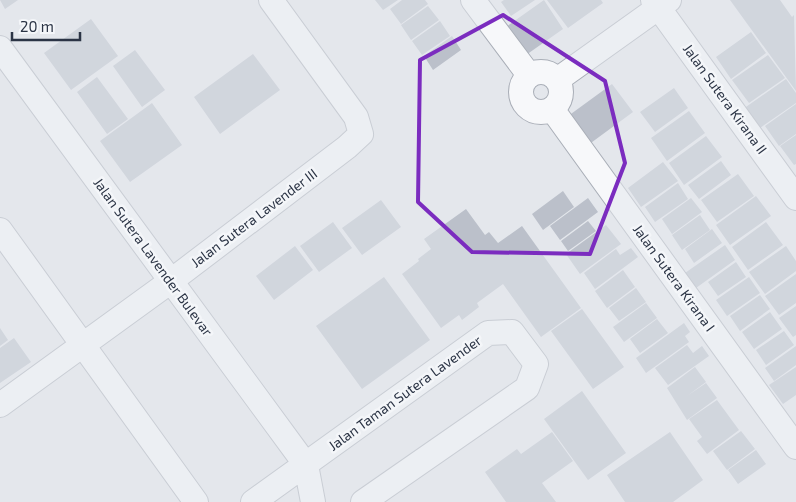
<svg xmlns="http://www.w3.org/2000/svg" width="796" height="502" viewBox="0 0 796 502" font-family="'Exo 2',sans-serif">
<rect width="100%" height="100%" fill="#e4e7ec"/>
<path fill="#bbc0ca" d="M 0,0 L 18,0 L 5,9 Z
M 375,0 L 398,0 L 383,10 Z
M 402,0 L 425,0 L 428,4 L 401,24 L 390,9 Z
M 504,0 L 535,0 L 511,16 L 501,2 Z
M 544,0 L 563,29 L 526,55 L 506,27 Z
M 547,0 L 601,0 L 603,3 L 568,28 Z
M 730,0 L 780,0 L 792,17 L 794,15 L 796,91 Z
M 428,6 L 439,20 L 411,40 L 401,25 Z
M 91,19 L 118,56 L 71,90 L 44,53 Z
M 440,21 L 450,36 L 422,55 L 412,41 Z
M 751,32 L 766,53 L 731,79 L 716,57 Z
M 452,36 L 461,50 L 433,70 L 424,56 Z
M 135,50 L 165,90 L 142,107 L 113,66 Z
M 253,54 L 280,90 L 220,134 L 194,97 Z
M 768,55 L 785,78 L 749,103 L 732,80 Z
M 97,77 L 128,119 L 107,134 L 77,92 Z
M 786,79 L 796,93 L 796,103 L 757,130 L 743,109 Z
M 612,84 L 633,112 L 584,148 L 564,119 Z
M 674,88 L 688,108 L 655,132 L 640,112 Z
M 152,103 L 182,145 L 130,182 L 100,141 Z
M 796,104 L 796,134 L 779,146 L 765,126 Z
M 689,111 L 705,133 L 667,161 L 651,138 Z
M 796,135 L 796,164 L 794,165 L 780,146 Z
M 706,136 L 722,157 L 684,185 L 669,163 Z
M 721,161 L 731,175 L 699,199 L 688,185 Z
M 663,162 L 678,181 L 641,207 L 628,188 Z
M 738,174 L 754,196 L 717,222 L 701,200 Z
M 678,183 L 688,199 L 655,222 L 645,207 Z
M 563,191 L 574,207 L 543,230 L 532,214 Z
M 756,196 L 771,216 L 730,245 L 716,225 Z
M 588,198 L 598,212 L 560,240 L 550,226 Z
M 691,198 L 702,212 L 672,234 L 662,219 Z
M 381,200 L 401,227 L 362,255 L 342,228 Z
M 466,209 L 485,235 L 489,232 L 498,243 L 522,226 L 581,308 L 541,337 L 503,284 L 477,303 L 479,307 L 462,320 L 459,315 L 441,328 L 402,274 L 419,261 L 418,259 L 431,249 L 424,239 Z
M 700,215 L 710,230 L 682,250 L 672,235 Z
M 588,221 L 596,231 L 568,251 L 561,241 Z
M 333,222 L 352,248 L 319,272 L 300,246 Z
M 766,222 L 783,245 L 748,270 L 732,247 Z
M 606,225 L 621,244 L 580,274 L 566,254 Z
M 712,229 L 722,243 L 694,263 L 685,249 Z
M 725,245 L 735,260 L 696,288 L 685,273 Z
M 295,246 L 313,270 L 274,300 L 256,276 Z
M 786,246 L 796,261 L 796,271 L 765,294 L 749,272 Z
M 631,248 L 638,257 L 595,289 L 584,273 L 616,249 L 620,255 Z
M 736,262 L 746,277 L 718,296 L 708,282 Z
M 623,270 L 635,287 L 607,308 L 595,291 Z
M 796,274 L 796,303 L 779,315 L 765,296 Z
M 384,277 L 430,340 L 362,389 L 316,326 Z
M 749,277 L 760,293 L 727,316 L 716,300 Z
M 636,288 L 646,302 L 619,321 L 609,308 Z
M 760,295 L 770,309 L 740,331 L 730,316 Z
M 646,303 L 657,318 L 624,342 L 613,327 Z
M 796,306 L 796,335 L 793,337 L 779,318 Z
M 582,309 L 624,367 L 593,389 L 551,331 Z
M 770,312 L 782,329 L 754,349 L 742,332 Z
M 657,319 L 668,333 L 640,353 L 630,339 Z
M 684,323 L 690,332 L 685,336 L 689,342 L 646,373 L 636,358 Z
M 0,328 L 8,340 L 0,346 Z
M 784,331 L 794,345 L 766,365 L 756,350 Z
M 14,338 L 31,362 L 0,383 L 0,348 Z
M 687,345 L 693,353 L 702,346 L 709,356 L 668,385 L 655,368 Z
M 796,346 L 796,365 L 774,381 L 765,368 Z
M 695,367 L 706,382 L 687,396 L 706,383 L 717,398 L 687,420 L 667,388 Z
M 796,367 L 796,395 L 783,404 L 769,385 Z
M 582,391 L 626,453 L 588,480 L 544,419 Z
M 717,400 L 739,430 L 707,454 L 697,441 L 702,437 L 689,419 Z
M 741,431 L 755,449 L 727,470 L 713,451 Z
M 552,432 L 573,461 L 542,483 L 556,502 L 506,502 L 485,472 L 517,449 L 521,454 Z
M 670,432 L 703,480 L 673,502 L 625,502 L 607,475 Z
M 756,450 L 766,464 L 738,484 L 728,470 Z"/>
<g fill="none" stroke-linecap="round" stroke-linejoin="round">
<g stroke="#a9aeb7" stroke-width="26">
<path id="minor" d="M 473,0 L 529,75
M 653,0 L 796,198
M 0,48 L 306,465 L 313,502
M521 92a20 20 0 1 1 40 0a20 20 0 1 1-40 0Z
M 557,80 L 669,0
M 552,109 L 796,447
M 0,230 L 196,502
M 0,405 L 171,281 L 347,147 L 361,134 L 356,117 L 271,0
M 253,502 L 488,333 L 512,332 L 536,364 L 527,388 L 363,502"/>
</g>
<use href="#minor" stroke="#f7f8fa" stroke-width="24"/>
</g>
<path d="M0 0H796V502H0ZM 503,15 L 605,81 L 625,163 L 590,254 L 472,252 L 418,202 L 420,60 Z" fill="#e4e7ec" fill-opacity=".55" fill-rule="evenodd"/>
<path fill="none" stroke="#7b2cbf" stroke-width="4" stroke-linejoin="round" d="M 503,15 L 605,81 L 625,163 L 590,254 L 472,252 L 418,202 L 420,60 Z"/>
<g text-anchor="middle" stroke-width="5" stroke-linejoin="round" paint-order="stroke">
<g font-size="14" fill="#2b3445" stroke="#f4f6f9">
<text transform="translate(725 99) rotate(54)" y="5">Jalan Sutera Kirana II</text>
<text transform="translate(254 218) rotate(-37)" y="5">Jalan Sutera Lavender III</text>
<text transform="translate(153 257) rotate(54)" y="5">Jalan Sutera Lavender Bulevar</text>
<text transform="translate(674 278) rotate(54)" y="5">Jalan Sutera Kirana I</text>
<text transform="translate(405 393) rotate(-36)" y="5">Jalan Taman Sutera Lavender</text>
</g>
</g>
<path d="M12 32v8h68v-8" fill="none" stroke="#2b3445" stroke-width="2.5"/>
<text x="20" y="32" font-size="15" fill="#2b3445" stroke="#f4f6f9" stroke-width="4" paint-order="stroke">20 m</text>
</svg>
